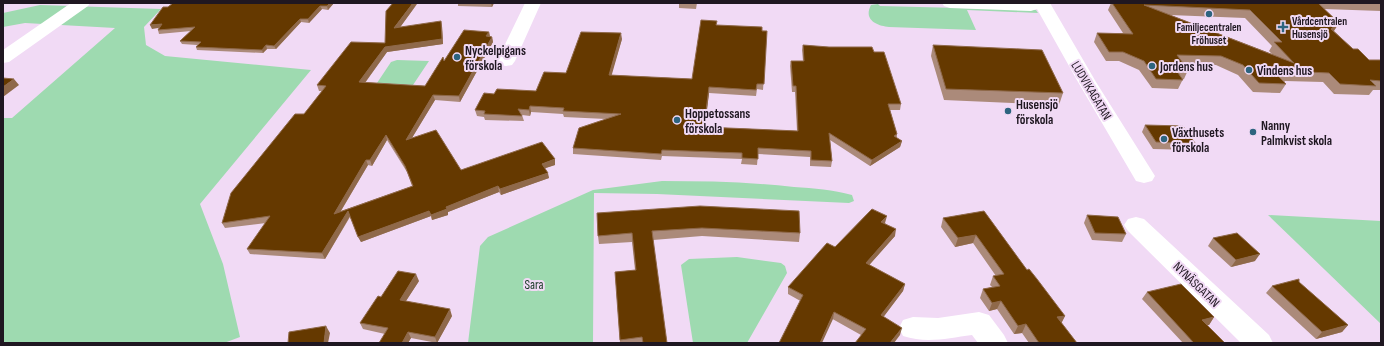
<svg xmlns="http://www.w3.org/2000/svg" width="1384" height="346" viewBox="0 0 1384 346" font-family="'Sofia Sans Condensed',sans-serif">
<rect width="100%" height="100%" fill="#f1daf5"/>
<path fill="#9edab0" d="M 878,4 L 880,6 L 1036,10 L 1038,13 L 967,10 L 976,30 L 889,27 C 877,26 863,20 871,5 Z
M 40,5 L 161,9 L 144,27 L 146,45 L 165,56 L 311,70 L 200,204 L 223,264 L 240,337 L 224,343 L 3,343 L 3,118 L 12,118 L 115,28 L 25,23 L 3,27 L 3,13 Z
M 397,60 L 429,61 L 413,85 L 377,83 L 391,62 Z
M 662,181 C 707,181 750,182 794,187 C 814,188 833,190 852,195 L 854,201 L 849,203 L 657,194 L 594,193 L 593,343 L 468,343 L 480,246 L 488,237 L 593,190 Z
M 1268,215 L 1381,221 L 1381,324 Z
M 737,257 L 781,263 L 785,266 L 787,273 L 747,343 L 693,343 L 681,265 L 689,259 Z"/>
<g fill="none" stroke-linecap="round" stroke-linejoin="round">
<path fill="#fff" fill-rule="evenodd" d="M 71,3 L 90,3 L 88,6 L 9,62 L 3,63 L 3,50 Z
M 525,3 L 541,3 L 515,61 L 512,65 L 506,66 L 500,65 L 497,61 Z
M 942,3 L 1050,3 L 1096,82 L 1155,176 L 1152,181 L 1144,183 L 1136,181 L 1078,82 L 1037,9 L 1031,11 L 950,8 L 944,6 Z
M 1136,217 L 1144,219 L 1269,335 L 1273,343 L 1241,343 L 1128,231 L 1124,225 L 1128,219 Z
M 979,312 L 989,315 L 1004,335 L 1008,343 L 978,343 L 972,335 C 948,338 927,344 903,336 L 899,328 L 903,320 L 913,317 L 938,318 Z"/>
</g>
<path fill="#ab8a7a" fill-rule="evenodd" d="M 334,3 L 328,10 L 322,9 L 309,23 L 301,22 L 276,49 L 267,49 L 263,53 L 197,50 L 196,47 L 197,45 L 182,44 L 180,41 L 191,31 L 159,34 L 158,30 L 159,28 L 152,29 Z
M 458,3 L 494,3 L 492,7 L 458,6 Z
M 679,3 L 697,3 L 696,9 L 679,8 Z
M 1111,3 L 1381,3 L 1381,11 L 1324,9 L 1339,23 L 1334,31 L 1353,49 L 1369,60 L 1381,60 L 1381,90 L 1373,90 L 1369,95 L 1334,94 L 1323,82 L 1285,81 L 1284,83 L 1286,84 L 1280,93 L 1253,92 L 1238,75 L 1216,65 L 1184,64 L 1188,70 L 1184,79 L 1183,79 L 1178,89 L 1152,88 L 1139,70 L 1119,61 L 1106,61 L 1094,42 L 1097,33 L 1123,33 L 1108,10 ZM 1170,15 L 1245,18 L 1272,46 L 1269,51 L 1272,54 Z
M 417,4 L 400,27 L 442,26 L 443,44 L 387,52 L 365,83 L 425,86 L 444,61 L 489,32 L 490,36 L 492,37 L 493,42 L 460,102 L 435,100 L 412,138 L 461,170 L 555,165 L 545,168 L 549,178 L 501,195 L 499,192 L 448,212 L 448,215 L 432,220 L 431,216 L 361,242 L 350,217 L 325,259 L 250,254 L 247,249 L 266,223 L 225,228 L 222,223 L 322,91 L 319,91 L 317,85 L 385,43 ZM 387,140 L 407,172 L 412,186 L 341,211 L 368,165 L 372,166 Z
M 717,21 L 716,25 L 767,31 L 763,90 L 757,89 L 756,96 L 709,93 L 705,127 L 797,131 L 795,92 L 792,92 L 790,66 L 791,61 L 803,61 L 802,50 L 803,45 L 874,52 L 901,104 L 900,110 L 890,110 L 897,134 L 897,138 L 902,141 L 900,147 L 870,166 L 830,140 L 832,161 L 831,167 L 810,166 L 810,157 L 758,154 L 757,165 L 741,164 L 742,159 L 662,156 L 661,160 L 573,154 L 573,148 L 606,119 L 564,117 L 563,114 L 531,112 L 530,116 L 522,115 L 524,121 L 485,120 L 484,117 L 477,116 L 475,110 L 494,94 L 536,91 L 622,39 L 611,75 L 692,79 Z
M 933,45 L 1063,93 L 1059,105 L 944,100 L 931,56 Z
M 1145,125 L 1195,143 L 1191,150 L 1153,149 L 1142,132 Z
M 984,211 L 1027,270 L 1065,316 L 1061,323 L 1077,343 L 1029,343 L 1022,333 L 1014,334 L 997,309 L 989,311 L 980,298 L 983,289 L 992,287 L 990,285 L 993,276 L 996,276 L 973,243 L 955,247 L 941,227 L 943,218 Z
M 597,213 L 800,233 L 799,242 L 702,236 L 653,240 L 667,343 L 620,343 L 615,272 L 635,270 L 632,242 L 599,244 L 598,236 Z
M 1087,215 L 1126,234 L 1122,242 L 1092,240 L 1084,223 Z
M 885,223 L 895,236 L 869,265 L 905,284 L 903,291 L 883,317 L 900,335 L 861,335 L 788,294 L 788,287 L 835,247 Z
M 1213,238 L 1255,261 L 1231,267 L 1208,246 Z
M 419,281 L 406,301 L 452,316 L 437,343 L 411,338 L 408,343 L 379,343 L 385,334 L 363,329 L 360,323 L 381,297 Z
M 1299,282 L 1348,325 L 1342,332 L 1316,339 L 1266,293 L 1272,286 Z
M 1147,292 L 1214,317 L 1209,325 L 1207,325 L 1225,343 L 1183,343 L 1142,299 Z"/>
<path fill="#8f694a" d="M 330,3 L 334,3 L 328,10 L 327,6 Z
M 413,3 L 417,3 L 417,4 L 396,33 L 394,28 Z
M 491,3 L 494,3 L 492,7 Z
M 320,6 L 322,9 L 309,23 L 308,19 Z
M 300,19 L 301,22 L 276,49 L 274,46 Z
M 441,21 L 442,26 L 443,44 L 387,52 L 361,88 L 359,82 L 385,47 Z
M 1339,23 L 1333,32 L 1331,29 Z
M 162,24 L 164,27 L 152,29 L 150,25 Z
M 489,32 L 490,37 L 486,36 Z
M 621,33 L 622,39 L 610,81 L 609,75 Z
M 492,37 L 493,42 L 460,102 L 459,96 Z
M 266,45 L 267,49 L 263,53 L 262,50 Z
M 14,79 L 19,85 L 3,97 L 3,87 Z
M 709,87 L 709,93 L 704,133 L 704,127 Z
M 433,95 L 435,100 L 407,146 L 406,140 Z
M 530,106 L 531,112 L 530,116 L 529,110 Z
M 386,135 L 387,140 L 372,166 L 370,160 Z
M 902,141 L 900,147 L 870,166 L 872,160 Z
M 555,159 L 555,165 L 543,169 L 542,164 Z
M 366,160 L 368,165 L 336,219 L 334,214 Z
M 548,173 L 549,178 L 501,195 L 500,189 Z
M 498,186 L 499,192 L 448,212 L 448,215 L 432,220 L 431,215 L 446,207 Z
M 348,211 L 350,216 L 325,259 L 322,253 Z
M 429,211 L 431,216 L 361,242 L 358,237 Z
M 887,216 L 885,223 L 880,229 L 881,222 Z
M 896,229 L 895,236 L 864,271 L 866,263 Z
M 976,235 L 973,243 L 955,247 L 958,238 Z
M 1260,254 L 1255,261 L 1231,267 L 1236,260 Z
M 416,274 L 419,281 L 402,307 L 400,300 Z
M 905,284 L 903,291 L 879,323 L 881,315 Z
M 1001,301 L 997,309 L 989,311 L 992,303 Z
M 450,309 L 452,316 L 437,343 L 435,337 Z
M 834,312 L 833,319 L 822,343 L 820,343 Z
M 1065,316 L 1061,324 L 1057,317 Z
M 1214,317 L 1209,325 L 1197,328 L 1202,320 Z
M 1026,324 L 1022,333 L 1014,334 L 1018,326 Z
M 1348,325 L 1342,332 L 1316,339 L 1322,332 Z
M 326,326 L 330,333 L 328,343 L 324,343 Z
M 902,328 L 900,335 L 894,343 L 890,343 Z
M 408,332 L 411,338 L 408,343 L 402,343 Z"/>
<path fill="#653900" stroke="#8f694a" fill-rule="evenodd" d="M 173,3 L 330,3 L 327,6 L 320,6 L 308,19 L 300,19 L 274,46 L 266,45 L 262,50 L 196,47 L 201,42 L 180,41 L 195,27 L 158,30 L 162,24 L 150,25 L 163,7 L 168,7 Z
M 393,3 L 413,3 L 394,28 L 441,21 L 442,39 L 385,47 L 359,82 L 425,86 L 443,57 L 444,61 L 464,30 L 489,32 L 486,36 L 492,37 L 459,96 L 433,95 L 406,140 L 436,130 L 461,170 L 542,142 L 555,159 L 542,164 L 548,173 L 500,189 L 498,186 L 446,207 L 447,209 L 431,215 L 429,211 L 358,237 L 348,211 L 322,253 L 247,249 L 270,216 L 222,223 L 231,193 L 295,114 L 304,114 L 326,86 L 317,85 L 351,42 L 385,43 L 386,11 ZM 386,135 L 405,166 L 413,186 L 334,214 L 366,160 L 370,160 Z
M 1112,3 L 1318,3 L 1339,23 L 1331,29 L 1353,49 L 1358,49 L 1369,60 L 1381,60 L 1381,81 L 1370,80 L 1376,86 L 1340,84 L 1329,73 L 1287,71 L 1289,74 L 1276,74 L 1286,84 L 1259,83 L 1243,65 L 1221,56 L 1177,55 L 1188,70 L 1176,70 L 1183,80 L 1156,79 L 1144,61 L 1123,52 L 1109,52 L 1097,33 L 1133,34 ZM 1144,5 L 1250,10 L 1282,42 L 1274,42 L 1294,63 Z
M 701,20 L 717,21 L 716,25 L 762,27 L 762,31 L 767,31 L 764,84 L 757,84 L 756,90 L 709,87 L 704,127 L 798,131 L 796,86 L 793,86 L 791,61 L 804,61 L 803,45 L 829,47 L 872,47 L 874,52 L 884,52 L 901,104 L 888,104 L 897,134 L 894,136 L 902,141 L 872,160 L 829,133 L 832,161 L 811,160 L 811,151 L 758,148 L 758,159 L 742,158 L 742,153 L 662,150 L 661,154 L 573,148 L 579,128 L 621,114 L 563,111 L 564,108 L 530,106 L 529,110 L 518,109 L 522,116 L 484,114 L 485,111 L 475,110 L 484,93 L 494,94 L 497,89 L 536,91 L 544,72 L 566,73 L 581,32 L 621,33 L 609,75 L 692,79 Z
M 933,45 L 1042,50 L 1063,93 L 946,89 Z
M 3,78 L 14,79 L 3,87 Z
M 1145,125 L 1183,126 L 1195,143 L 1156,142 Z
M 700,206 L 799,211 L 800,233 L 702,228 L 652,231 L 667,343 L 643,343 L 642,337 L 620,340 L 615,272 L 636,270 L 632,233 L 598,236 L 597,213 Z
M 872,209 L 887,216 L 881,222 L 896,229 L 866,263 L 905,284 L 881,315 L 902,328 L 890,343 L 855,343 L 866,329 L 834,312 L 820,343 L 779,343 L 803,295 L 788,287 L 827,243 L 835,247 Z
M 984,211 L 1027,270 L 1029,269 L 1037,279 L 1065,316 L 1057,317 L 1077,343 L 1039,343 L 1026,324 L 1018,326 L 1001,301 L 992,303 L 983,289 L 1000,286 L 993,276 L 1004,274 L 976,235 L 958,238 L 943,218 Z
M 1087,215 L 1118,217 L 1126,234 L 1095,233 Z
M 1237,233 L 1260,254 L 1236,260 L 1213,238 Z
M 398,271 L 416,274 L 400,300 L 450,309 L 435,337 L 408,332 L 402,343 L 379,343 L 388,328 L 360,323 L 378,296 L 381,297 Z
M 1299,279 L 1299,282 L 1348,325 L 1322,332 L 1272,286 Z
M 1181,284 L 1214,317 L 1202,320 L 1225,343 L 1188,343 L 1193,342 L 1147,292 Z
M 326,326 L 324,343 L 288,343 L 289,332 Z"/>
<g fill="#2d647f" stroke="#f1daf5" stroke-width="1.5">
<circle cx="1209" cy="14" r="4"/>
<path d="M1281 21h4v4h4v4h-4v4h-4v-4h-4v-4h4z"/>
<circle cx="457" cy="57" r="4"/>
<circle cx="1152" cy="66" r="4"/>
<circle cx="1249" cy="70" r="4"/>
<circle cx="1008" cy="111" r="4"/>
<circle cx="677" cy="120" r="4"/>
<circle cx="1253" cy="132" r="4"/>
<circle cx="1164" cy="139" r="4"/>
</g>
<g text-anchor="middle" stroke-width="4" stroke-linejoin="round" paint-order="stroke">
<g font-size="11" font-weight="bold" fill="#1f1721" stroke="#f1daf5" text-anchor="start">
<text x="1292" y="25">Vårdcentralen<tspan x="1292" dy="13">Husensjö</tspan></text>
<text x="1209" y="31" text-anchor="middle">Familjecentralen<tspan x="1209" dy="13">Fröhuset</tspan></text>
</g>
<g font-size="13" font-weight="bold" fill="#1f1721" stroke="#f1daf5" text-anchor="start">
<text x="465" y="55">Nyckelpigans<tspan x="465" dy="15">förskola</tspan></text>
<text x="1160" y="71">Jordens hus</text>
<text x="1257" y="75">Vindens hus</text>
<text x="1016" y="109">Husensjö<tspan x="1016" dy="15">förskola</tspan></text>
<text x="685" y="118">Hoppetossans<tspan x="685" dy="15">förskola</tspan></text>
<text x="1261" y="130">Nanny<tspan x="1261" dy="15">Palmkvist skola</tspan></text>
<text x="1172" y="137">Växthusets<tspan x="1172" dy="15">förskola</tspan></text>
</g>
<g font-size="13" fill="#1f1721" stroke="#f1daf5">
<text transform="translate(1092 90) rotate(59)" y="5">LUDVIKAGATAN</text>
<text transform="translate(1197 284) rotate(44)" y="5">NYNÄSGATAN</text>
</g>
<g font-size="13" fill="#143621" stroke="#f1daf5">
<text x="534" y="289">Sara</text>
</g>
</g>
<rect width="1384" height="346" fill="none" stroke="#1f1721" stroke-width="8"/>
</svg>
